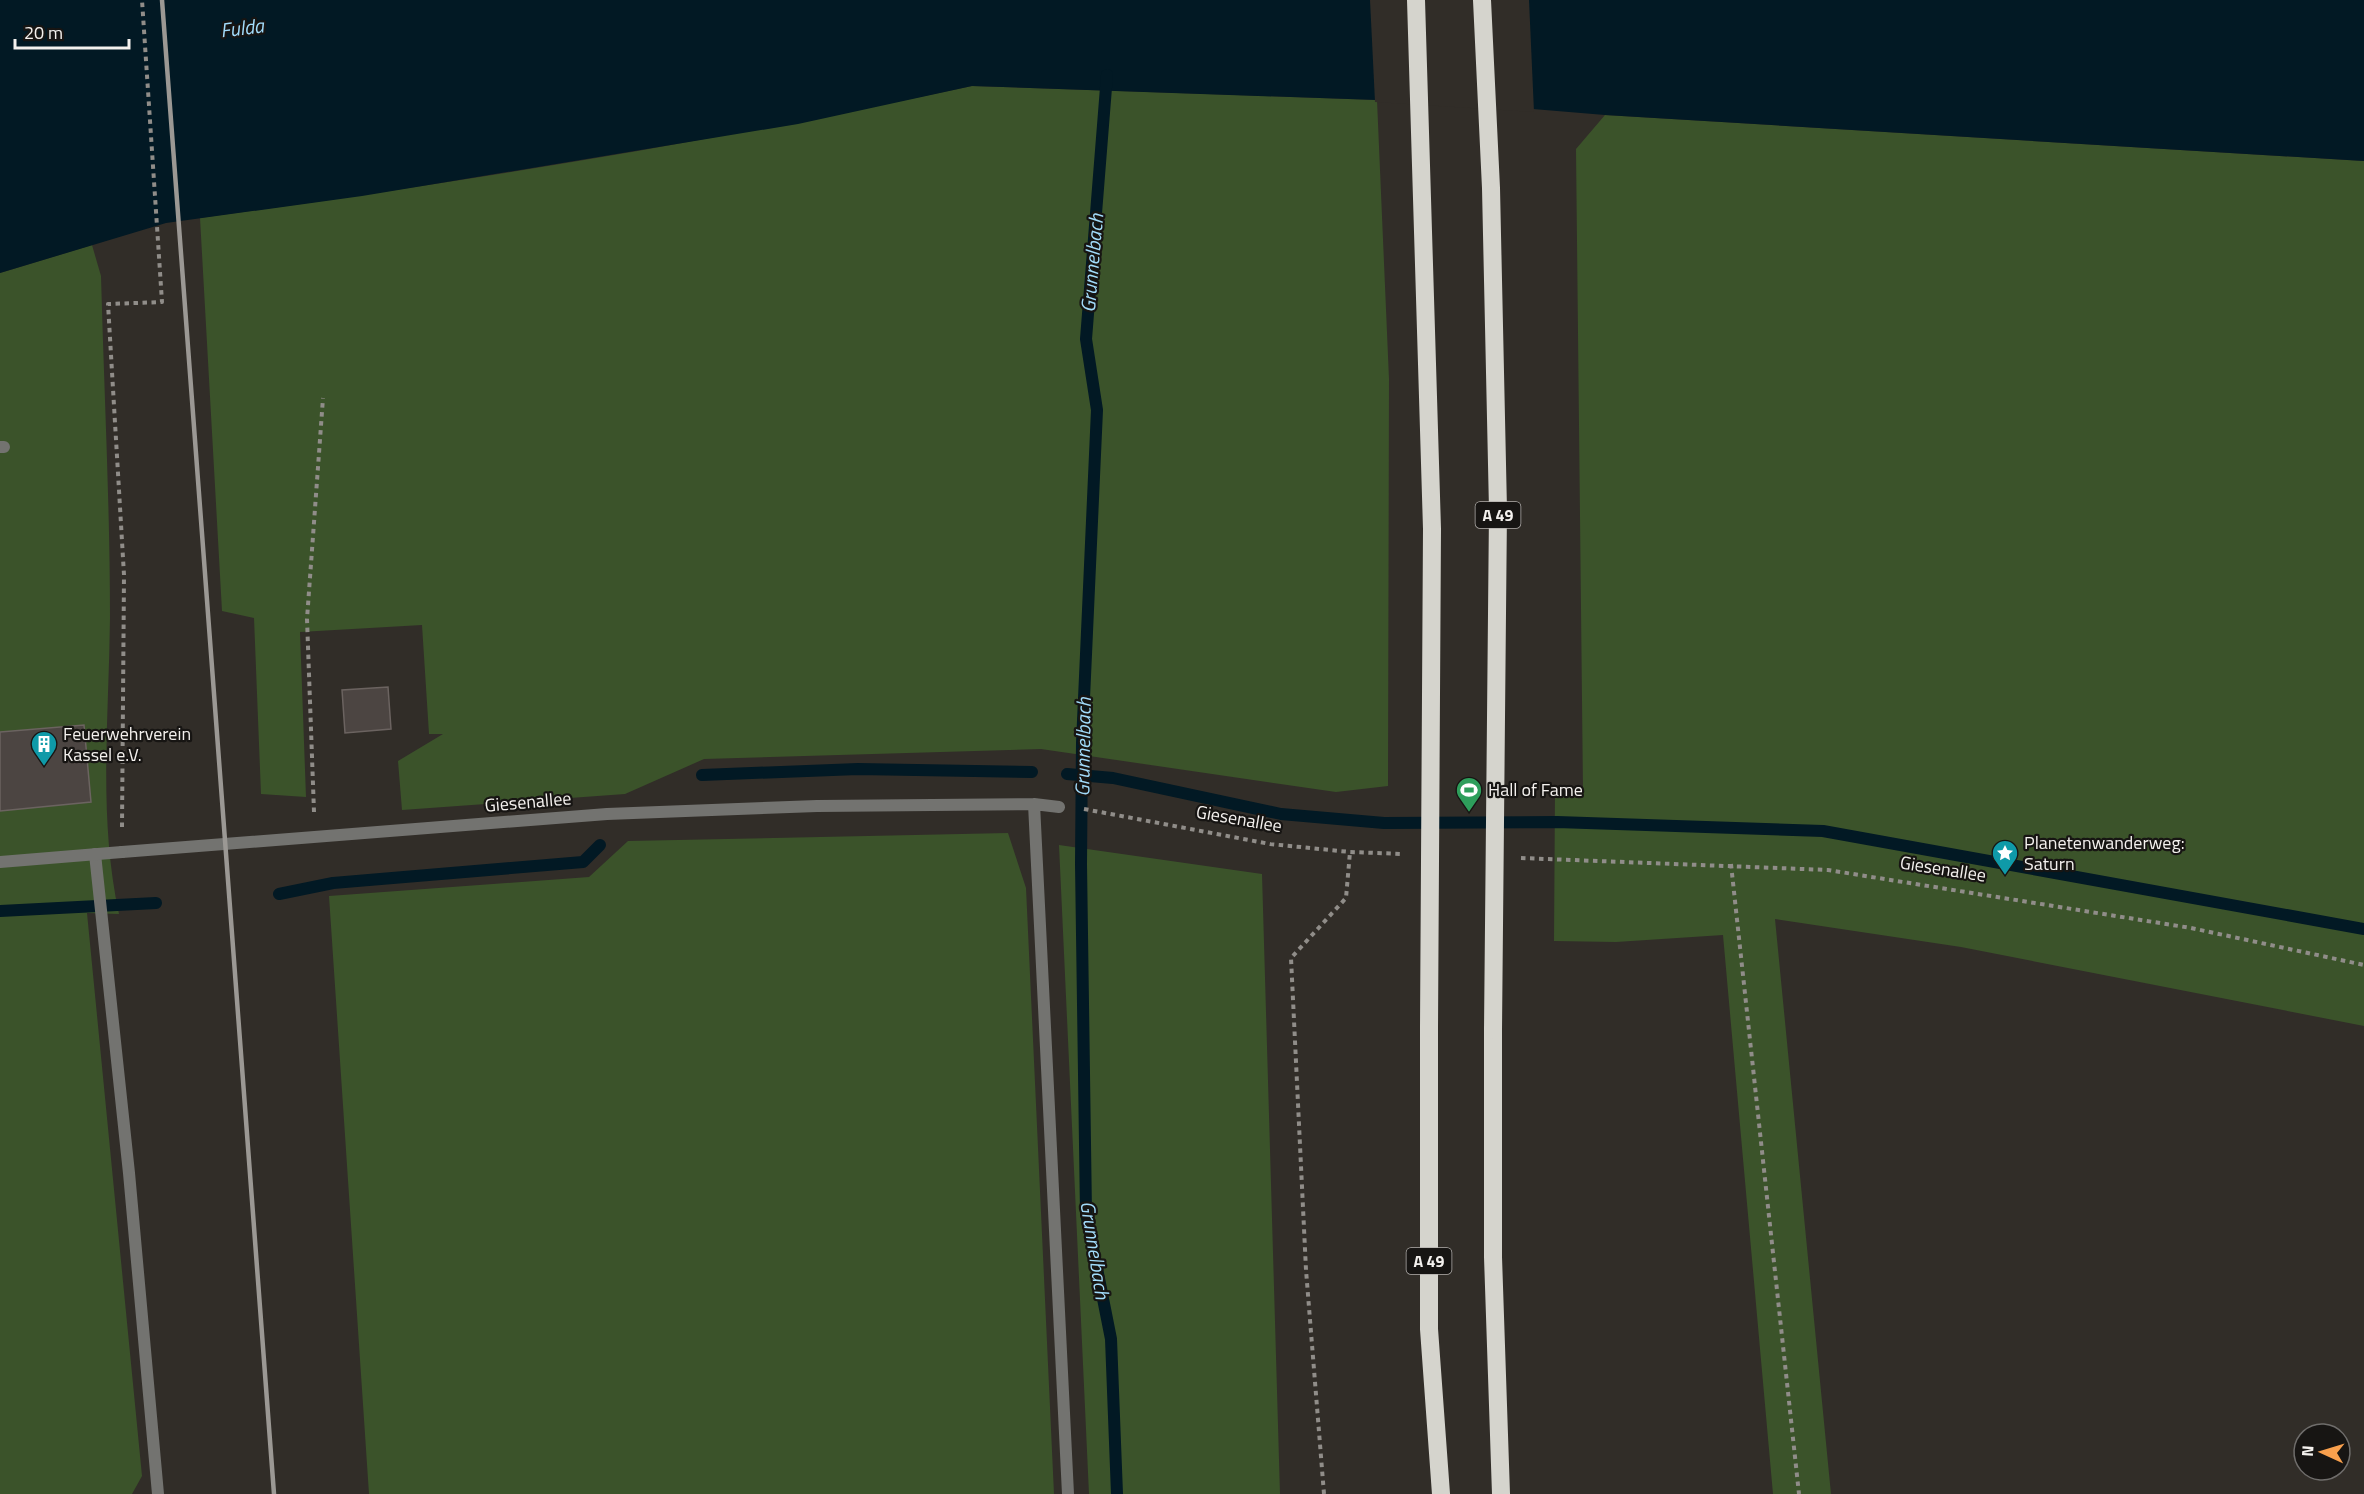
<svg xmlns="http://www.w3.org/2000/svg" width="2364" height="1494" viewBox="0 0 2364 1494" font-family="'Titillium Web',sans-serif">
<rect width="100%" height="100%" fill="#312d28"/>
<path fill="#3b532a" d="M 972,86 L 1377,100 L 1389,379 L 1388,786 L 1336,792 L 1041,749 L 704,759 L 625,794 L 402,810 L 398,761 L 443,734 L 429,734 L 422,625 L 300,632 L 306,797 L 261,794 L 254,618 L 222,611 L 200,218 C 459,183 717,141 972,86 Z
M 1605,115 L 2364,161 L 2364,1026 L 1961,947 L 1775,919 L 1831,1494 L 1773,1494 L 1723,935 L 1616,942 L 1554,941 L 1555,790 L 1583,792 L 1576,149 Z
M 92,245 L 101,276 C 104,390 110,504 110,618 C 109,717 98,817 119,914 L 87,913 L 142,1476 L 132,1494 L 0,1494 L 0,273 Z
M 1008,833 L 1026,888 L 1054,1494 L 369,1494 L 329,896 L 589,877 L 628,841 Z
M 1059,845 L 1262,874 L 1280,1494 L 1089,1494 Z"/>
<path fill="#021924" d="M 0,0 L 2364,0 L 2364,161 L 1605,115 L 1463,103 L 972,86 L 798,124 L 362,196 L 166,223 L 0,273 Z"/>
<path fill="#312d28" d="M 1370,0 L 1529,0 L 1534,112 L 1375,102 Z"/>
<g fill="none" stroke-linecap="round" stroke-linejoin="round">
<path stroke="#021924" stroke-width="12" d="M 1107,75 L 1086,339 L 1097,410 L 1082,743 L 1081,864 L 1086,1213 L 1111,1339 L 1117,1494
M 1067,774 L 1113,778 L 1281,814 L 1384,823 L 1557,822 L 1823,831 L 2364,929
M 702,775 L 858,769 L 1032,772
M 279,894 L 333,883 L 583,862 L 600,845
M 0,911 L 156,903"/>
</g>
<path fill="#4c4542" stroke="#6b6360" stroke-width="1.5" d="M 388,687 L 391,729 L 345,733 L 342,690 Z
M 84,725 L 91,802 L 0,811 L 0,732 Z"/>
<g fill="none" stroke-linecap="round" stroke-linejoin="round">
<path stroke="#908d89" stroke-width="4" stroke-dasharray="4.5 4.5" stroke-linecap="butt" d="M 1084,809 L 1270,844 L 1350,852 L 1403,854
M 314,812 L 307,619 L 323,398
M 122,827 L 124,575 L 108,304 L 162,302 L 142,0
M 1521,858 L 1828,870 L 2191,928 L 2364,965
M 1731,864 L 1799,1494
M 1324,1494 L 1306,1270 L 1291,958 L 1346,898 L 1350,852"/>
<path stroke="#737370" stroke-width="12" d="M 0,447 L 4,447
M 1034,804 L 1068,1494
M 122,852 L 607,814 L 817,806 L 1034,804 L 1059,807
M 95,854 L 129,1173 L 158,1494"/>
<path stroke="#737370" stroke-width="12" d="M 0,862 L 122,852"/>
<path stroke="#d5d4cd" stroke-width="18" d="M 1429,1028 L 1429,1329 L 1441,1494
M 1493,1030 L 1493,1257 L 1501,1494"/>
<path stroke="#9b9894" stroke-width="4.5" d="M 162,0 L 274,1494"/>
<path stroke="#d5d4cd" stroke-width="18" d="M 1416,0 L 1432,529 L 1429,1028
M 1482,0 L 1491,188 L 1498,510 L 1493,1030"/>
</g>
<defs>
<g id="building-pin" transform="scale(1.35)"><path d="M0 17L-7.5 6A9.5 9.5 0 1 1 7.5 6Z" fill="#0f9aa8" stroke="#171513"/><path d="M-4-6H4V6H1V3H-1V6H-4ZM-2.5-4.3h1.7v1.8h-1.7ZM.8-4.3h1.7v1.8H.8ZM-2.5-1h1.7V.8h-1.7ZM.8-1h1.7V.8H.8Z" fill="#fff"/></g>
<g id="stadium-pin" transform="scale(1.35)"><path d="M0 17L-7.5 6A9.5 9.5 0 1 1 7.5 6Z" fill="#2e9e5b" stroke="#171513"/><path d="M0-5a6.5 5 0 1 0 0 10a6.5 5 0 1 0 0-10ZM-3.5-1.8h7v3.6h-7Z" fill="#fff"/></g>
<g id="sight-pin" transform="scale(1.35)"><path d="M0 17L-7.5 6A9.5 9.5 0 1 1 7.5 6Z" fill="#0f9aa8" stroke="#171513"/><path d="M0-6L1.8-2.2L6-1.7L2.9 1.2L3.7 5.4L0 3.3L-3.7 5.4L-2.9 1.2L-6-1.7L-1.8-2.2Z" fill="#fff"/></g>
</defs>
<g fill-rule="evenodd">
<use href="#building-pin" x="44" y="744"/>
<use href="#stadium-pin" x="1469" y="790"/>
<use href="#sight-pin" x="2005" y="853"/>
</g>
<g text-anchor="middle" stroke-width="4.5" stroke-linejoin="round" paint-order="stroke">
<g fill="#171513" stroke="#b2afac" stroke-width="1.5">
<rect x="1475.5" y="502" width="45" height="26" rx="4.5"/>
<rect x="1406.5" y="1248" width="45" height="26" rx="4.5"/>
</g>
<g font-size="16" font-weight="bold" fill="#f4f1ee">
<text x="1498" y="521">A 49</text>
<text x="1429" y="1267">A 49</text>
</g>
<g font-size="18" fill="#f4f1ee" stroke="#171513" text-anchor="start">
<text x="63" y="740">Feuerwehrverein<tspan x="63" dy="21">Kassel e.V.</tspan></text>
<text x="1488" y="796">Hall of Fame</text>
<text x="2024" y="849">Planetenwanderweg:<tspan x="2024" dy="21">Saturn</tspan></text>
</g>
<g font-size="18" fill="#f4f1ee" stroke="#171513">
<text transform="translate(528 802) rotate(-5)" y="6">Giesenallee</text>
<text transform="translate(1239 819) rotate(10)" y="6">Giesenallee</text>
<text transform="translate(1943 869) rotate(9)" y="6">Giesenallee</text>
</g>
<g font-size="20" font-style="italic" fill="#a2dcfb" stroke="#171513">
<text transform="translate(242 28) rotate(-7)" y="7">Fulda</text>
<text transform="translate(1092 263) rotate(-85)" y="7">Grunnelbach</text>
<text transform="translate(1083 747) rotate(-89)" y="7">Grunnelbach</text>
<text transform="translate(1095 1250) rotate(81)" y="7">Grunnelbach</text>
</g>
</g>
<g transform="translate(2322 1452) rotate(274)"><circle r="28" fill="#171513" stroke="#6f6d6b" stroke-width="1.5"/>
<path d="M0-4.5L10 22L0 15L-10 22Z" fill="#f9a04d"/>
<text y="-9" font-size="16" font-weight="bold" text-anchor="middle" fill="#f4f1ee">N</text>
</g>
<path d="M15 39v9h114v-9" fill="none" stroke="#f4f1ee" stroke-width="3"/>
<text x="24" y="39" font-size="18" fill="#f4f1ee" stroke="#171513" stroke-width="4.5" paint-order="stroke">20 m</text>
</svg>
